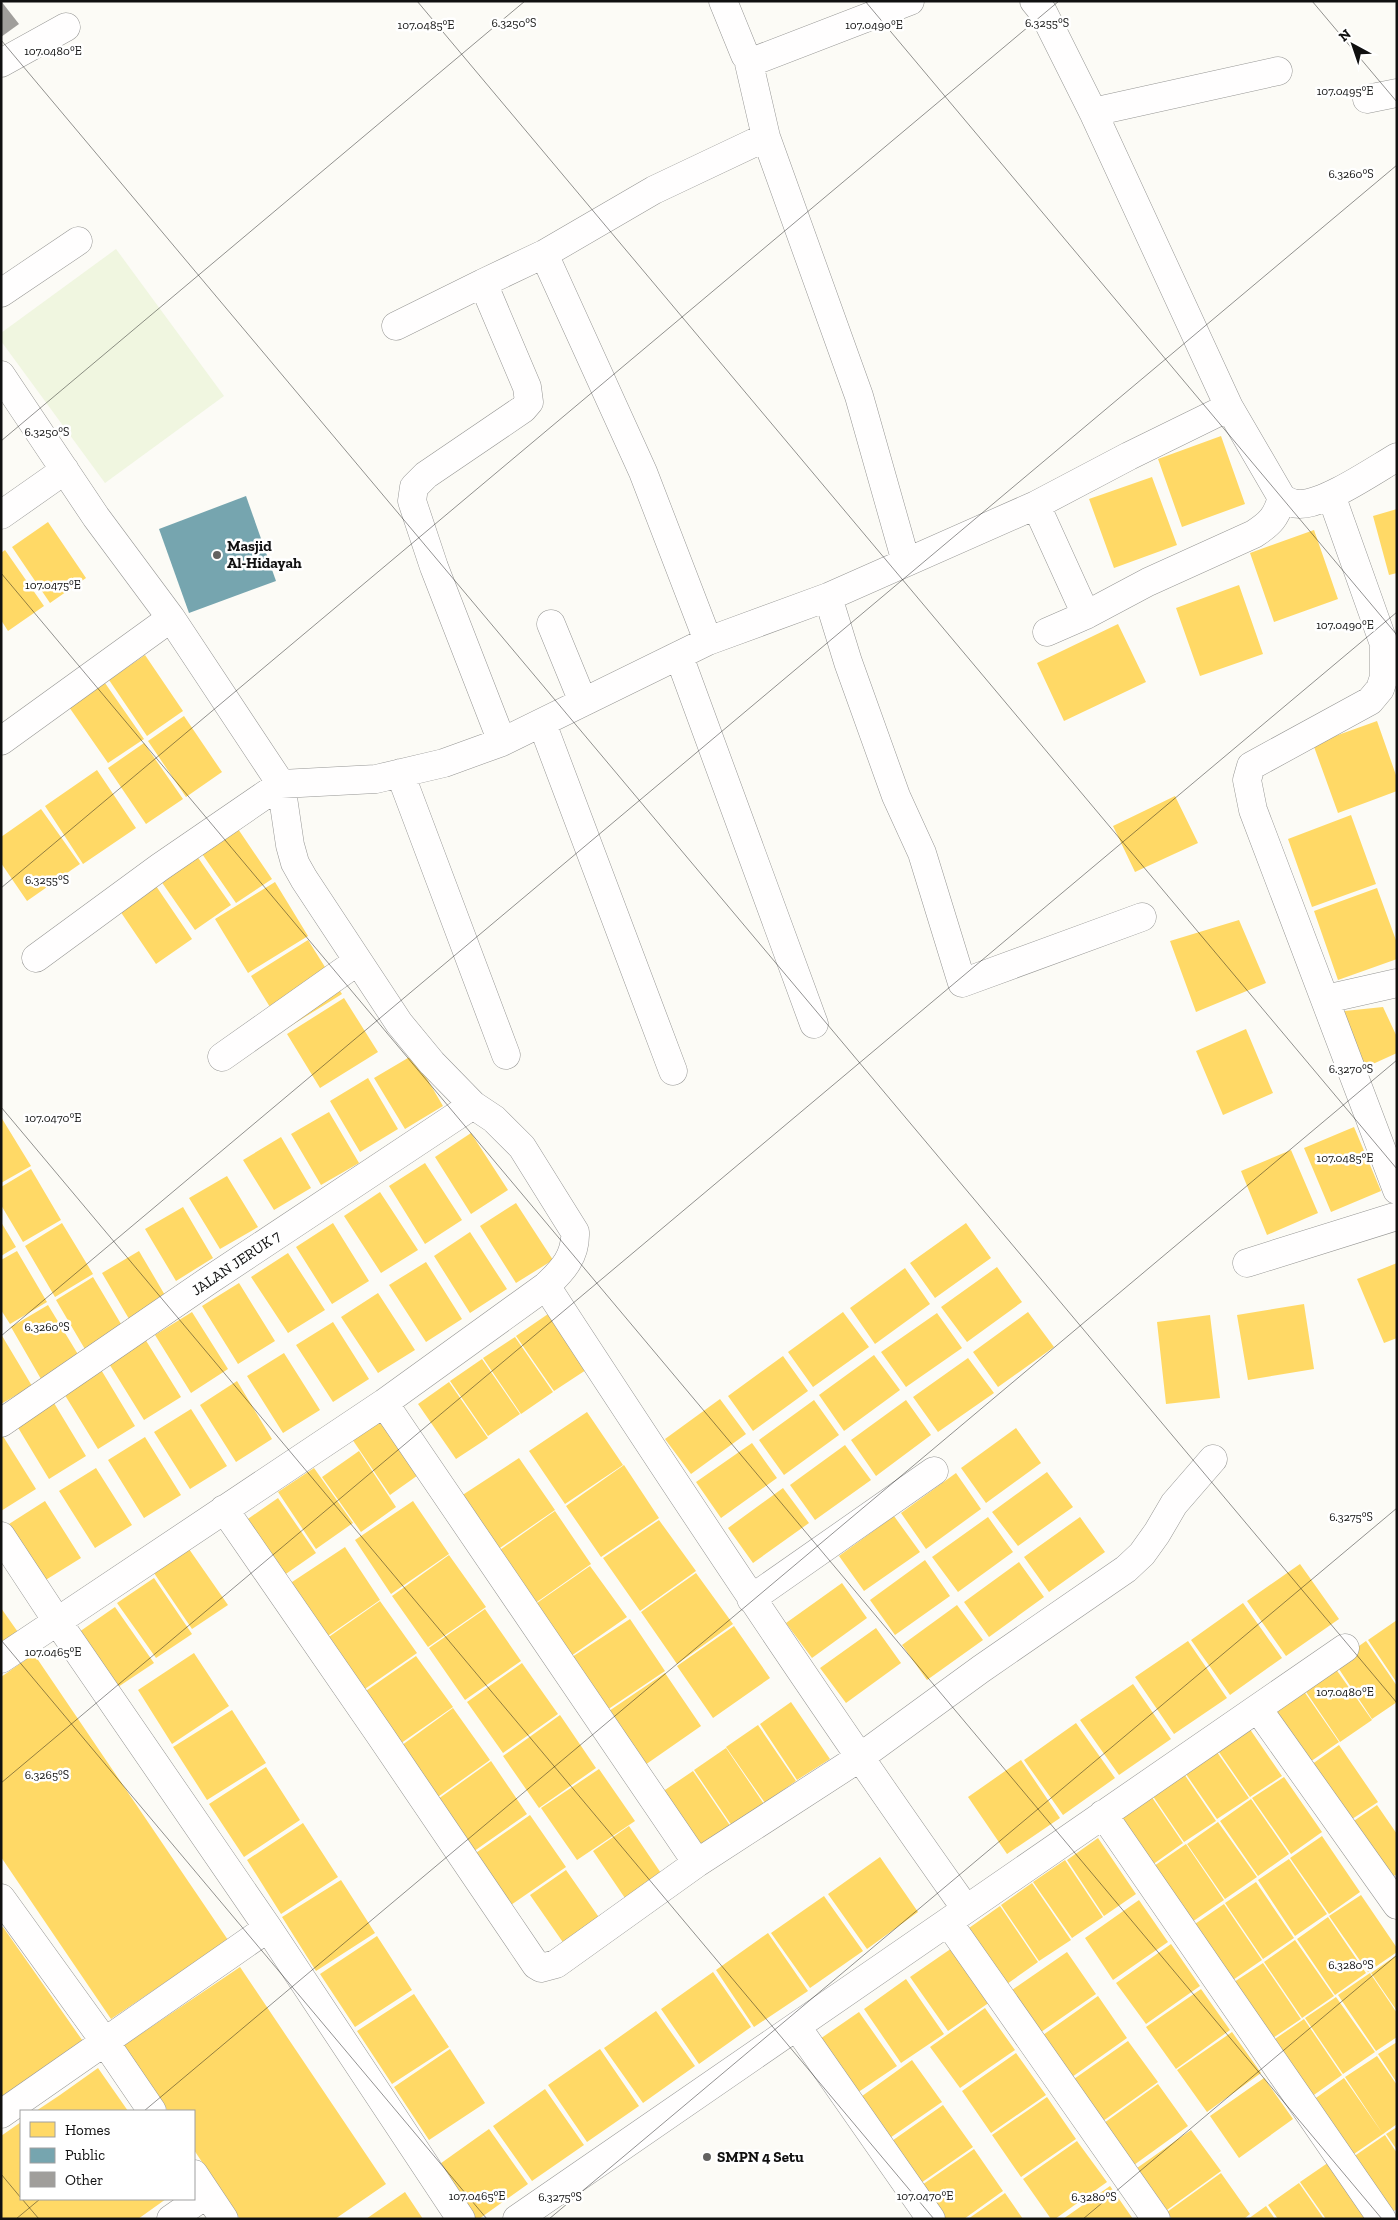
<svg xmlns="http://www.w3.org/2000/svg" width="1398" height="2220" viewBox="0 0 1398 2220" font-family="'Zilla Slab',serif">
<rect width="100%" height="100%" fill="#fcfbf6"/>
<path fill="#f0f6e0" d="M 116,249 L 224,396 L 105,483 L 1,341 L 1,333 Z"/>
<path fill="#ffd966" d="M 1221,436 L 1245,504 L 1182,527 L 1158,459 Z
M 1152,477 L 1177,545 L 1114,568 L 1089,499 Z
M 1397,509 L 1397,573 L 1389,575 L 1373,516 Z
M 48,522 L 86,578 L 50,603 L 12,547 Z
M 1314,530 L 1338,599 L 1274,622 L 1250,553 Z
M 5,550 L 44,606 L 8,631 L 1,620 L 1,553 Z
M 1239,585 L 1263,654 L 1200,676 L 1176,608 Z
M 1118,624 L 1146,682 L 1064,721 L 1037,663 Z
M 145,655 L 183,711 L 147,736 L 109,680 Z
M 105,683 L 144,739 L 108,763 L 69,707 Z
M 184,716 L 222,772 L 186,797 L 148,741 Z
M 1377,721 L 1397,778 L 1397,791 L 1338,813 L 1313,744 Z
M 144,743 L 183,799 L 146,824 L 108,768 Z
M 97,770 L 136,828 L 83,864 L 45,806 Z
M 1175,796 L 1198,843 L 1135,872 L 1113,826 Z
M 41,809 L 80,864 L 27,901 L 1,863 L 1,837 Z
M 1351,815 L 1376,884 L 1312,907 L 1288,839 Z
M 234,823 L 272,879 L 236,903 L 198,848 Z
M 192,849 L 231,905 L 195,930 L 156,874 Z
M 275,882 L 308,936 L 248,973 L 215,919 Z
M 154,883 L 192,939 L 156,964 L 118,908 Z
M 1377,888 L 1397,943 L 1397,959 L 1338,980 L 1314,911 Z
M 1239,920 L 1266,983 L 1196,1012 L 1170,941 Z
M 308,940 L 342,994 L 284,1030 L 251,976 Z
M 344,998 L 378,1052 L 320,1088 L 287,1034 Z
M 1383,1007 L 1397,1037 L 1397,1053 L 1364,1068 L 1335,1012 Z
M 1246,1029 L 1273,1093 L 1223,1115 L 1196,1051 Z
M 413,1055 L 443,1106 L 405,1129 L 374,1078 Z
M 368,1078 L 398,1129 L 360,1152 L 330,1101 Z
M 329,1112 L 359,1163 L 321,1185 L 291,1134 Z
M 1,1117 L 31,1166 L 1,1183 Z
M 1354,1127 L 1381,1191 L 1331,1212 L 1304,1148 Z
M 471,1133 L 508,1190 L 471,1214 L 435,1157 Z
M 281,1137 L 311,1188 L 274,1210 L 243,1160 Z
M 1291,1150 L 1318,1213 L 1267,1235 L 1241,1171 Z
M 425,1163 L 462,1220 L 425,1244 L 389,1186 Z
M 31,1169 L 61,1220 L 23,1242 L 1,1205 L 1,1187 Z
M 227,1176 L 258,1227 L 220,1249 L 189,1198 Z
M 380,1192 L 418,1250 L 381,1273 L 344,1216 Z
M 516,1203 L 553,1260 L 516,1283 L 480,1226 Z
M 183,1207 L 213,1258 L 176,1281 L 145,1229 Z
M 1,1222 L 16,1247 L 1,1256 Z
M 62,1223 L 93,1274 L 55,1297 L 25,1246 Z
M 333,1223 L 369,1281 L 332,1304 L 296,1247 Z
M 966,1223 L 991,1258 L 935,1298 L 910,1263 Z
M 470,1232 L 507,1289 L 470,1313 L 434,1256 Z
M 17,1251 L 47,1302 L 10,1324 L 1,1310 L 1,1260 Z
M 139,1251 L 169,1302 L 132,1324 L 102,1273 Z
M 288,1253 L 325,1310 L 288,1333 L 251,1277 Z
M 426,1262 L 462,1319 L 426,1342 L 389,1285 Z
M 1397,1263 L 1397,1338 L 1384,1343 L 1357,1279 Z
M 997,1267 L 1022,1302 L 967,1342 L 941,1307 Z
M 905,1268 L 930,1304 L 875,1344 L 850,1308 Z
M 93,1277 L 124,1329 L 86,1351 L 56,1300 Z
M 239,1283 L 275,1341 L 238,1364 L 202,1306 Z
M 378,1293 L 415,1350 L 378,1373 L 341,1317 Z
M 1304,1304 L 1314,1369 L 1248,1380 L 1237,1315 Z
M 48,1305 L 79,1356 L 41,1379 L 11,1327 Z
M 192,1312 L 228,1369 L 191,1393 L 155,1335 Z
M 843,1312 L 869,1347 L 813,1387 L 788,1352 Z
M 1028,1312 L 1054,1347 L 998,1387 L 973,1352 Z
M 937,1313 L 962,1348 L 906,1387 L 881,1352 Z
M 548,1314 L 586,1370 L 554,1391 L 516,1336 Z
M 1210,1315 L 1220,1398 L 1166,1404 L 1157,1322 Z
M 333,1322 L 369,1379 L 333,1402 L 296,1345 Z
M 1,1334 L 32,1386 L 1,1404 Z
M 515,1337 L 553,1392 L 521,1414 L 483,1358 Z
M 145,1339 L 181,1397 L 144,1420 L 108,1362 Z
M 284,1353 L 320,1410 L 283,1433 L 247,1376 Z
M 874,1355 L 900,1390 L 844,1431 L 819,1395 Z
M 783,1356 L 808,1391 L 753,1431 L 728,1396 Z
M 968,1358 L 994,1393 L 938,1432 L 913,1397 Z
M 482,1359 L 520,1414 L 488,1436 L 450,1381 Z
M 100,1368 L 135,1426 L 98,1449 L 63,1392 Z
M 237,1381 L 272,1439 L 236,1462 L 200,1405 Z
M 449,1382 L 488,1438 L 456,1459 L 418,1404 Z
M 51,1398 L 86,1456 L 49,1479 L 14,1421 Z
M 720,1399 L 746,1434 L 691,1474 L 665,1439 Z
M 814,1400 L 839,1435 L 784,1475 L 759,1440 Z
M 906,1400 L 931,1435 L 876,1476 L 851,1440 Z
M 191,1409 L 227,1466 L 190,1489 L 154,1432 Z
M 587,1412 L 623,1465 L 565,1504 L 529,1451 Z
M 383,1417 L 421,1473 L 390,1495 L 352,1439 Z
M 1016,1428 L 1041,1463 L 986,1503 L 961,1468 Z
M 1,1433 L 36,1489 L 1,1511 Z
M 145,1437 L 181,1495 L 144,1518 L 108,1460 Z
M 752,1443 L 777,1478 L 721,1518 L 696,1482 Z
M 845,1445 L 871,1480 L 815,1520 L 790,1485 Z
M 359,1451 L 396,1507 L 361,1532 L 322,1477 Z
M 519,1458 L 555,1510 L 497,1550 L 461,1496 Z
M 624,1465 L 659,1518 L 601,1557 L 566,1506 Z
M 96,1468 L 132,1525 L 95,1548 L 59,1491 Z
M 314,1468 L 353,1523 L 316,1549 L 278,1492 Z
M 1047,1472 L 1073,1507 L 1018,1546 L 992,1512 Z
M 956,1473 L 981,1509 L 926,1549 L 901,1513 Z
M 783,1488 L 809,1523 L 753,1563 L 728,1528 Z
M 278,1498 L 316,1553 L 280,1578 L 242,1523 Z
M 45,1501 L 81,1558 L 44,1581 L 9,1524 Z
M 413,1501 L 449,1554 L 391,1594 L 355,1540 Z
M 555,1511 L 591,1564 L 534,1604 L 497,1552 Z
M 894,1516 L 920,1552 L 864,1591 L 839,1556 Z
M 988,1517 L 1013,1552 L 958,1592 L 932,1557 Z
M 1080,1517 L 1105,1552 L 1049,1592 L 1024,1557 Z
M 659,1520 L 696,1571 L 640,1611 L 603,1558 Z
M 345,1547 L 380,1600 L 322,1640 L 286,1586 Z
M 189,1549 L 228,1605 L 192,1629 L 154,1573 Z
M 449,1555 L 486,1607 L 428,1647 L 392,1596 Z
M 925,1560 L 950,1596 L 895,1635 L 870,1600 Z
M 1019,1562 L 1044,1597 L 989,1637 L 964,1602 Z
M 1300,1564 L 1339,1619 L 1286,1656 L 1247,1601 Z
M 590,1566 L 627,1617 L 571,1656 L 534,1605 Z
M 696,1573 L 733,1624 L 677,1664 L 641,1612 Z
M 154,1578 L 192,1634 L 156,1658 L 117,1603 Z
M 842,1583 L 867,1618 L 812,1658 L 786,1623 Z
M 380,1601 L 417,1653 L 359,1693 L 323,1641 Z
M 1243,1603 L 1282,1658 L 1230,1695 L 1191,1640 Z
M 957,1605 L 983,1640 L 927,1680 L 902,1645 Z
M 115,1607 L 154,1663 L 118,1687 L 79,1632 Z
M 1,1608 L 20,1635 L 1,1647 Z
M 485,1609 L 521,1661 L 465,1700 L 429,1648 Z
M 630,1619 L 665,1671 L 607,1710 L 572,1657 Z
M 1397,1620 L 1397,1683 L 1368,1640 Z
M 734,1626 L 770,1678 L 713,1718 L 677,1666 Z
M 876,1628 L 901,1663 L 846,1703 L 820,1668 Z
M 1188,1641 L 1227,1698 L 1174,1734 L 1135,1677 Z
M 1366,1641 L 1397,1686 L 1397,1702 L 1372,1719 L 1335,1663 Z
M 194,1653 L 229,1706 L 172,1744 L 138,1690 Z
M 34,1654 L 228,1940 L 111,2019 L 1,1857 L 1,1677 Z
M 416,1656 L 453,1707 L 397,1746 L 360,1695 Z
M 522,1663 L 558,1714 L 503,1753 L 467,1702 Z
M 1333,1665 L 1372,1720 L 1340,1742 L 1302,1686 Z
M 665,1673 L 701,1726 L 645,1765 L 609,1711 Z
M 1133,1684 L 1171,1739 L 1119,1775 L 1080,1720 Z
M 1301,1687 L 1339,1742 L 1307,1764 L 1269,1709 Z
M 791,1702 L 830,1759 L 797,1780 L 760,1724 Z
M 453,1708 L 490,1760 L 435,1799 L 398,1748 Z
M 232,1710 L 266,1763 L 207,1800 L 173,1747 Z
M 560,1715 L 596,1768 L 539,1808 L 503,1756 Z
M 1243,1719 L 1282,1776 L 1250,1797 L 1212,1742 Z
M 1076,1723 L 1115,1778 L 1063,1815 L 1024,1760 Z
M 758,1725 L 796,1781 L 765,1803 L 726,1747 Z
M 1210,1742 L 1249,1798 L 1217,1819 L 1179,1764 Z
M 1339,1745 L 1378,1802 L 1346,1823 L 1308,1767 Z
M 726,1748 L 764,1804 L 732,1826 L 694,1770 Z
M 1021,1760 L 1060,1818 L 1007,1854 L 968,1797 Z
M 491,1761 L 527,1814 L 470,1854 L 434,1802 Z
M 1178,1765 L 1216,1821 L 1184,1842 L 1146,1786 Z
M 266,1767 L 300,1820 L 244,1857 L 209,1804 Z
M 599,1769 L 635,1821 L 577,1860 L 541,1808 Z
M 693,1771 L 731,1827 L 700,1848 L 662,1792 Z
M 1284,1777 L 1322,1832 L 1291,1854 L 1252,1798 Z
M 1145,1787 L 1183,1843 L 1152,1865 L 1114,1809 Z
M 1251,1799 L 1289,1854 L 1258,1876 L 1220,1821 Z
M 1377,1805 L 1397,1834 L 1397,1874 L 1383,1883 L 1345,1827 Z
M 530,1815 L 566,1867 L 508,1907 L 473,1855 Z
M 1218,1822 L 1257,1877 L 1225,1899 L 1187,1844 Z
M 303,1823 L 338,1877 L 281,1914 L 247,1860 Z
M 629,1826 L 667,1882 L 631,1907 L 593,1851 Z
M 1322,1836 L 1360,1892 L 1329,1914 L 1290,1858 Z
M 1098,1838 L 1136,1894 L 1104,1916 L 1067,1860 Z
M 1186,1844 L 1224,1900 L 1192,1922 L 1154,1866 Z
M 880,1857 L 918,1912 L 867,1949 L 828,1894 Z
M 1289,1859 L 1327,1914 L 1295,1936 L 1258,1880 Z
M 1065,1860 L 1103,1917 L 1072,1938 L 1033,1882 Z
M 566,1870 L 605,1926 L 569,1951 L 530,1895 Z
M 341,1880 L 375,1933 L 316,1971 L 282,1917 Z
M 1256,1882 L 1294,1938 L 1263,1959 L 1225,1903 Z
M 1032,1883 L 1071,1940 L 1039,1961 L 1001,1905 Z
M 1361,1895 L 1397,1948 L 1397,1952 L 1368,1972 L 1329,1916 Z
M 824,1896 L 863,1951 L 810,1988 L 771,1933 Z
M 1139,1900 L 1168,1942 L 1113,1980 L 1085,1938 Z
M 1224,1904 L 1262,1960 L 1230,1982 L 1192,1926 Z
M 1000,1906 L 1038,1962 L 1007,1984 L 969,1928 Z
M 1328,1917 L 1366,1973 L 1335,1995 L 1297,1939 Z
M 3,1927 L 87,2047 L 1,2107 L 1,1928 Z
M 768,1933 L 808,1991 L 754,2027 L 716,1970 Z
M 377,1936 L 412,1990 L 355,2027 L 320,1974 Z
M 1295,1940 L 1334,1996 L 1302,2018 L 1264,1962 Z
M 1171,1944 L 1200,1986 L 1146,2024 L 1116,1983 Z
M 952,1948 L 990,2002 L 948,2031 L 910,1977 Z
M 1067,1952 L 1096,1994 L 1041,2032 L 1012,1990 Z
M 1397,1955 L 1397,2011 L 1371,1973 Z
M 1263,1963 L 1301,2019 L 1270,2040 L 1231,1984 Z
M 240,1967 L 386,2184 L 335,2219 L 240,2219 L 194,2150 L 194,2111 L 168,2111 L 123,2046 Z
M 713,1972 L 751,2027 L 699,2064 L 661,2009 Z
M 1370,1973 L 1397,2013 L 1397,2037 L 1376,2051 L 1338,1995 Z
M 906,1979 L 944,2034 L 901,2063 L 864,2009 Z
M 1201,1989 L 1230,2030 L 1176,2069 L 1146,2027 Z
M 414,1994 L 449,2047 L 392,2084 L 357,2031 Z
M 1098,1996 L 1127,2038 L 1072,2077 L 1043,2035 Z
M 1336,1997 L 1375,2052 L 1343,2074 L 1305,2018 Z
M 985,2008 L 1015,2050 L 960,2088 L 930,2047 Z
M 656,2011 L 695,2066 L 643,2103 L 604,2048 Z
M 859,2012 L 897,2066 L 854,2095 L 817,2041 Z
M 1304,2019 L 1342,2075 L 1311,2097 L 1272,2041 Z
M 1232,2032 L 1261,2073 L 1207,2112 L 1177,2070 Z
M 1128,2041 L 1158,2082 L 1103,2121 L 1074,2079 Z
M 1397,2042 L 1397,2083 L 1378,2054 Z
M 450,2049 L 485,2103 L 429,2140 L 394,2087 Z
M 600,2049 L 639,2106 L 587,2142 L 548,2085 Z
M 1016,2053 L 1046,2095 L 991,2133 L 962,2091 Z
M 1377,2056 L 1397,2085 L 1397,2124 L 1383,2134 L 1345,2077 Z
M 912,2060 L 942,2102 L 887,2140 L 858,2099 Z
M 98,2068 L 128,2111 L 36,2111 L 60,2095 Z
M 1264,2078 L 1293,2119 L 1239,2158 L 1210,2116 Z
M 1344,2078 L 1383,2134 L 1351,2156 L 1313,2100 Z
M 1158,2084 L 1188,2126 L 1134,2165 L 1104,2123 Z
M 545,2089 L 584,2145 L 532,2181 L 493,2126 Z
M 1047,2097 L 1076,2139 L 1021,2177 L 992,2135 Z
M 943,2105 L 973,2147 L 918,2185 L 889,2143 Z
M 21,2122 L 21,2199 L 166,2199 L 138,2219 L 1,2219 L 1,2136 Z
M 1397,2127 L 1397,2150 L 1386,2134 Z
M 489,2129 L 528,2184 L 479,2219 L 474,2219 L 437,2166 Z
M 1191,2130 L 1221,2171 L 1167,2210 L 1137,2168 Z
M 1385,2135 L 1397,2153 L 1397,2209 L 1391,2213 L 1353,2157 Z
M 1077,2141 L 1107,2182 L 1055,2219 L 1051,2219 L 1023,2179 Z
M 974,2149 L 1003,2191 L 964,2219 L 941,2219 L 919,2187 Z
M 1332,2160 L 1367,2219 L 1326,2219 L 1300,2182 Z
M 1221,2173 L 1250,2214 L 1244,2219 L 1172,2219 L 1167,2212 Z
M 1299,2183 L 1324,2219 L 1278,2219 L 1268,2205 Z
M 1110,2186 L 1133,2219 L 1063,2219 Z
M 405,2192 L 423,2219 L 366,2219 Z
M 1005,2193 L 1023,2219 L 968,2219 Z
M 1266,2206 L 1275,2219 L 1248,2219 Z"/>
<path fill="#76a5af" d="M 246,496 L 276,581 L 189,613 L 159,529 Z"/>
<path fill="#a09e9b" d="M 1,1 L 19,24 L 1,37 Z"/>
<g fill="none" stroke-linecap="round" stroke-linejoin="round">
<g stroke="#969694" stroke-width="29">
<path id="minor" d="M 723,1 L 745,55 L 748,59 L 754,61 L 910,1
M 1034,1 L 1043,12 L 1093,112 L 1229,407 L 1282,498 C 1288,502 1293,504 1300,504 C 1325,504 1373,471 1397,457
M 748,59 L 766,137 L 859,396 L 906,562
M 1,63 L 66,27
M 1367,99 L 1397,93
M 1093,112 L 1278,71
M 544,254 L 643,472 L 708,641
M 1,293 L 78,241
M 396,326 L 483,283
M 1,375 L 96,517 L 171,618 L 281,784 L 290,845 L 295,863 L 304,879 L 399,1023 L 432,1063 L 473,1105 L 494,1119 L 522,1147 L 575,1232 C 576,1256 563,1270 546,1286 L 384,1403 L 1,1659
M 1331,495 L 1384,644 L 1384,677 L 1380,689 L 1370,701 L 1251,766 L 1247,780 L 1253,810 L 1397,1190
M 1036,505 L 1086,615
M 1,515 L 65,470
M 828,597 L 848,662 L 896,796 L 922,853 L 962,983 L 1142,917
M 551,624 L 583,702
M 1047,632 L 1086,615 L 1148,582 L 1254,534 C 1271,523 1276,517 1282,498
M 679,656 L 814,1024
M 542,723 L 673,1071
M 1,741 L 171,618
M 502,742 L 434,567 L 412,501 L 414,487 L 426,475 L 523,409 L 529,402 L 527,387 L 483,283 L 544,254 L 654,190 L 766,137
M 400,773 L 506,1055
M 36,958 L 160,867 L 281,784 L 376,779 L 444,763 L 502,742 L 708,641 L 828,597 L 1036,505 L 1129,456 L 1229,407
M 1326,999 L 1397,983
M 222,1057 L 358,961
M 1247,1263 L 1397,1216
M 546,1286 C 683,1496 821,1705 966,1909
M 384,1403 L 697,1863
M 1,1423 L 208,1281 L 473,1105
M 224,1509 L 380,1735 L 536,1965 L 541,1968 L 556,1964 L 697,1863 L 859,1758 L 981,1669 L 1126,1569 L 1142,1554 L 1157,1533 L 1174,1504 L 1213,1459
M 1,1536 L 57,1621 L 268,1928 L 461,2219
M 751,1599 L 934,1471
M 1258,1709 L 1397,1905
M 1103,1814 L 1382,2219
M 1,1898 L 105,2042 L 152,2111
M 948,1922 L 1156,2219
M 797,2027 L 931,2219
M 1,2114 L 268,1928
M 194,2174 L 224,2219
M 171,2219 L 207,2194
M 517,2219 L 1345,1648"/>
</g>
<use href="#minor" stroke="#fffefe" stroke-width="28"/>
</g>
<path fill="none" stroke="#101010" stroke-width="1" stroke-opacity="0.45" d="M 417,1 L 1397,1169M 865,1 L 1397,635M 1312,1 L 1397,102M 1,40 L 1397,1703M 1,441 L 525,1M 1,573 L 1382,2219M 1,888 L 1059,1M 1,1107 L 934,2219M 1,1336 L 1397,165M 1,1640 L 487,2219M 1,1783 L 1397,612M 144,2111 L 1397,1060M 1,2174 L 21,2198M 22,2199 L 39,2219M 16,2219 L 40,2199M 549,2219 L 1397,1508M 1083,2219 L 1397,1955"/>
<g fill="#636260" stroke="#fff" stroke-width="2">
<circle cx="217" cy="555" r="5"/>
<circle cx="707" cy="2157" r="5"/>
</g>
<g text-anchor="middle" stroke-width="5" stroke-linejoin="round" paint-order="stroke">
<g font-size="15" font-weight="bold" fill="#101010" stroke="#fff" text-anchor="start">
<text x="227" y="551">Masjid<tspan x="227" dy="17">Al-Hidayah</tspan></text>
<text x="717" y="2162">SMPN 4 Setu</text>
</g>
<g font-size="15" fill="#101010" stroke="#fff">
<text transform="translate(236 1263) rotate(-34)" y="5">JALAN JERUK 7</text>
</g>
</g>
<g font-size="12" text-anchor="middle" fill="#101010" stroke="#fff" stroke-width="5" stroke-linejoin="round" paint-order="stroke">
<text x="514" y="27">6.3250°S</text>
<text x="1047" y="27">6.3255°S</text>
<text x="426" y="29">107.0485°E</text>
<text x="874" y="29">107.0490°E</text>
<text x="53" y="55">107.0480°E</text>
<text x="1345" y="95">107.0495°E</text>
<text x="1351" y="178">6.3260°S</text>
<text x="47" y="436">6.3250°S</text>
<text x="53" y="589">107.0475°E</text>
<text x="1345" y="629">107.0490°E</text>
<text x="47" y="884">6.3255°S</text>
<text x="1351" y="1073">6.3270°S</text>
<text x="53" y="1122">107.0470°E</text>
<text x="1345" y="1162">107.0485°E</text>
<text x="47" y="1331">6.3260°S</text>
<text x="1351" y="1521">6.3275°S</text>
<text x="53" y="1656">107.0465°E</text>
<text x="1345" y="1696">107.0480°E</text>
<text x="47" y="1779">6.3265°S</text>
<text x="1351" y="1969">6.3280°S</text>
<text x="477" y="2200">107.0465°E</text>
<text x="925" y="2200">107.0470°E</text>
<text x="560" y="2201">6.3275°S</text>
<text x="1094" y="2201">6.3280°S</text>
</g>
<rect width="1398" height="2220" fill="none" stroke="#101010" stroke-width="5"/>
<rect x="20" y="2110" width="175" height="90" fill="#ffffff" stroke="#9f9f9f"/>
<rect x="30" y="2122" width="25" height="15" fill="#ffd966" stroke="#9f9f9f"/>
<text x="65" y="2135" font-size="15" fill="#101010">Homes</text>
<rect x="30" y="2148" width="25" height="15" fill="#76a5af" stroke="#9f9f9f"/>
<text x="65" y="2160" font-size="15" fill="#101010">Public</text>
<rect x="30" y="2172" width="25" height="15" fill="#a09e9b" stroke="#9f9f9f"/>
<text x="65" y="2185" font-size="15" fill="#101010">Other</text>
<g transform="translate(1353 45) rotate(320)" stroke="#ffffff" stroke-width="4" paint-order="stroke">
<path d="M0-4L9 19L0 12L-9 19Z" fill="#101010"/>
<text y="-8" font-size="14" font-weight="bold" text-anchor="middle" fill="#101010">N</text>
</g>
</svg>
